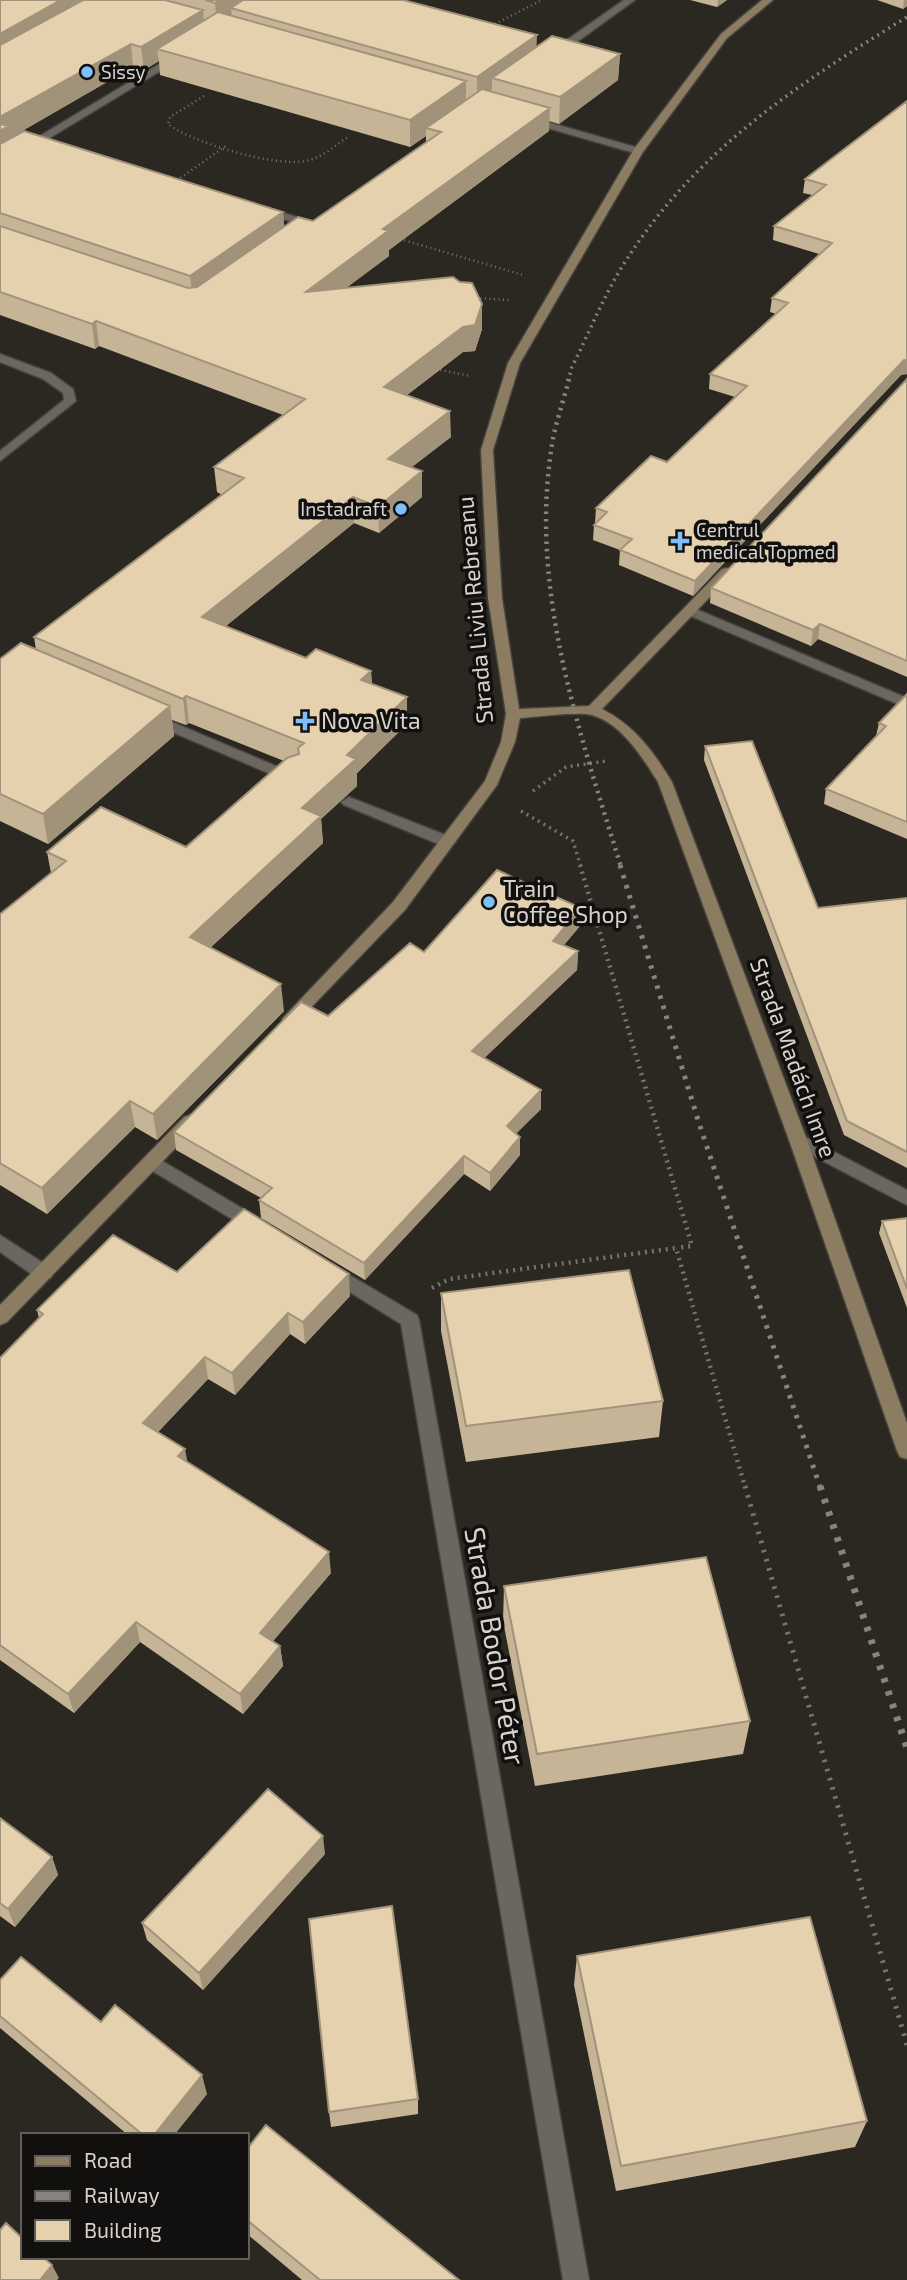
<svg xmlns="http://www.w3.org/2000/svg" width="907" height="2280" viewBox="0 0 907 2280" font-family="'Exo 2',sans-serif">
<rect width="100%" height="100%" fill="#2b2721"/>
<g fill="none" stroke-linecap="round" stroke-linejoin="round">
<g stroke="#46433d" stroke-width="3">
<path id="lane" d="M 624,0 L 635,0 L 556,57 L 548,57 L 548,53 Z
M 176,54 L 185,56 L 0,168 L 0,160 Z
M 260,206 L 317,223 L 319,225 L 313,228 L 256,211 L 256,207 Z
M 0,354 L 51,373 L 73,389 L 76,401 L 0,461 L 0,451 L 64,400 L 63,393 L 43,379 L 0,362 Z
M 151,713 L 297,775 L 299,778 L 292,783 L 287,781 L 146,721 L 146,715 Z
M 349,797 L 453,838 L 456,842 L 448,847 L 443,846 L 344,805 L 341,802 Z
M 152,1155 L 262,1220 L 265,1225 L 262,1230 L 250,1230 L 146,1167 L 143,1162 L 146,1157 Z
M 331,1264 L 417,1315 L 419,1320 L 589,2280 L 563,2280 L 401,1324 L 324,1276 L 322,1271 L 324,1266 Z"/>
</g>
<g stroke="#46433d" stroke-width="3">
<path id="street" d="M 527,116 L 642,149 L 643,151 L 638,154 L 523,121 L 523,117 Z
M 691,607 L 907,698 L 907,708 L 686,614 L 684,611 Z
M 798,1133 L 907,1190 L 907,1205 L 792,1145 L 789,1140 Z
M 0,1235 L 51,1268 L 53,1273 L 51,1278 L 37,1278 L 0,1252 Z"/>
</g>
<g stroke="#46433d" stroke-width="3">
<path id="secondary" d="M 762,0 L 773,0 L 727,38 L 643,152 L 520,363 L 493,450 L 502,598 L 519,709 L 589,706 L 722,569 L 727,568 L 734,572 L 602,709 C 635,726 653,751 672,782 L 807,1140 L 907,1423 L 907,1459 L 900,1457 L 897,1451 L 789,1140 L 658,782 C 642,757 622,724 592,715 C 578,711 536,717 520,718 L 515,742 L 497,785 L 405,910 L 296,1023 L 284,1023 L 282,1019 L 393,902 L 485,781 L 501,742 L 506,714 L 488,598 L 481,450 L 508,363 L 634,149 L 721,34 Z
M 190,1115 L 196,1117 L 199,1122 L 196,1127 L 7,1322 L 0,1325 L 0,1305 L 184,1117 Z"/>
</g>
<path stroke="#787570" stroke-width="2.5" stroke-dasharray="1 3.5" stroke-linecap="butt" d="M 495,24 L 540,1 L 537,0
M 204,96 L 170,117 L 168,124 C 193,143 274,167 305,161 C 322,158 334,146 348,137
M 173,183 L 226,146
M 400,239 L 523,275
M 476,298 L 509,300
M 436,369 L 470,376"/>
<path stroke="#787570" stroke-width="3.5" stroke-dasharray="2 4.5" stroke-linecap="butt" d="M 533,791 L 566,767 L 607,761
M 521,811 L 573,841 L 581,867"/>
<path stroke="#787570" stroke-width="4.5" stroke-dasharray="2 5" stroke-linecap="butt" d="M 580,865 L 692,1246 L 676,1248
M 432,1288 L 449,1279 L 676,1248 L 745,1487"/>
<path stroke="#787570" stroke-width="5" stroke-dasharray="2.5 7" stroke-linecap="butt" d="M 745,1486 L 907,2045"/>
<use href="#lane" fill="#6b665f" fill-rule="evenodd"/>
<use href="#street" fill="#6b665f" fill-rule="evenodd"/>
<use href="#secondary" fill="#8b7c62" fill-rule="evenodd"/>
<path stroke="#87847f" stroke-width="3.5" stroke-dasharray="2 4.5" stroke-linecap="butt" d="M 568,381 L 572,367 C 589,333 604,295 625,262 C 696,150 797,85 907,17"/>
<path stroke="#87847f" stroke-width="4.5" stroke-dasharray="2.5 5" stroke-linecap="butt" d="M 569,379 C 563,403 554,427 551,451 C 530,593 580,733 621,867"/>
<path stroke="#87847f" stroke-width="5" stroke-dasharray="3.5 7" stroke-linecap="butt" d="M 620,865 L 698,1120 L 820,1487"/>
<path stroke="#87847f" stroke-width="7" stroke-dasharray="4.5 9" stroke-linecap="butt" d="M 820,1486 L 907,1748"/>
</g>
<path fill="#c6b496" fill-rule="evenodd" d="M 0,0 L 403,0 L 537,47 L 620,54 L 618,80 L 559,124 L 549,121 L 549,131 L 389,250 L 389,256 L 346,288 L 482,329 L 475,351 L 463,352 L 407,395 L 451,437 L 411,467 L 422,471 L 422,497 L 379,533 L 354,523 L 226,626 L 306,658 L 371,671 L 372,684 L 407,697 L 407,724 L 357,773 L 357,786 L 321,819 L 323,843 L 210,948 L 284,1011 L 157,1140 L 135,1127 L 47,1214 L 0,1185 L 0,914 L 51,873 L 47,852 L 186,847 L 284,761 L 189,723 L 186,725 L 172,720 L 174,736 L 48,844 L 0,821 L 0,659 L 36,650 L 34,637 L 222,495 L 217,492 L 214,467 L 283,415 L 99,346 L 95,349 L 0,315 ZM 159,61 L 160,75 L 410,147 L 426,136 L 426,142 L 313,221 L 284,227 L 283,212 L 10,139 L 10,138 L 133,67 L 144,70 Z
M 690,0 L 727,0 L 717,7 Z
M 877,0 L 907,0 L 907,6 L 903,9 Z
M 907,101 L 907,374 L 901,375 L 693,596 L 619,565 L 620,550 L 593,540 L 594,525 L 596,523 L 595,523 L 596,508 L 667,462 L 735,397 L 709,389 L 710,374 L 776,314 L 770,312 L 772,298 L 819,254 L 773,240 L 774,226 L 812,195 L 803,193 L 805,179 Z
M 907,379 L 907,677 L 818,639 L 811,646 L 710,603 L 711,588 Z
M 907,694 L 907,839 L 824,804 L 826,789 L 876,736 L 879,723 Z
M 705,746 L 818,908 L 907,898 L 907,1168 L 844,1135 L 704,760 Z
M 580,926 L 564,945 L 578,951 L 577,970 L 484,1058 L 541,1090 L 541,1109 L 516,1133 L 520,1155 L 490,1191 L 464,1174 L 365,1280 L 261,1218 L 259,1200 L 261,1198 L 176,1150 L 174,1132 L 328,1016 L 424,952 Z
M 907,1218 L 907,1308 L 879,1233 L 882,1221 Z
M 177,1272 L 350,1296 L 305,1344 L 290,1334 L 235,1395 L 208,1379 L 158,1432 L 187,1462 L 331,1573 L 273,1641 L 280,1646 L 283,1666 L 243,1714 L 140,1642 L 74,1713 L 0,1660 L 0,1358 L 39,1318 L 37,1310 Z
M 441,1293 L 663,1401 L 659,1437 L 466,1462 L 441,1331 Z
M 504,1586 L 750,1721 L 743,1754 L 535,1786 L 503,1621 Z
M 0,1818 L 52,1857 L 58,1875 L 15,1927 L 0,1916 Z
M 325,1854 L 203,1990 L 147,1940 L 142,1923 Z
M 577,1956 L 867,2121 L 855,2147 L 616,2191 L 574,1985 Z
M 0,1980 L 101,2022 L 207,2094 L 174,2135 L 128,2135 L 0,2028 Z
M 418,2099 L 418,2114 L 331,2127 L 329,2112 Z
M 247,2149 L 459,2280 L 302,2280 L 247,2234 Z"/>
<path fill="#a1927a" d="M 61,0 L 105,0 L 0,59 L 0,34 Z
M 220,0 L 260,0 L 231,8 L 232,17 L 217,26 L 215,3 Z
M 718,0 L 727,0 L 717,7 Z
M 904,0 L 907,0 L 907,6 L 903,9 Z
M 203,10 L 205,33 L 157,49 L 159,61 L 144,70 L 141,47 Z
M 537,35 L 536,58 L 492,78 L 492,90 L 477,101 L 477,77 Z
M 131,44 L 133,67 L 10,138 L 11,150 L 0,157 L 0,117 Z
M 620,54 L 618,80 L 559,124 L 560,97 Z
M 466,81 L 466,108 L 426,128 L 426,136 L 410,147 L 410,120 Z
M 550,108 L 549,131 L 389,250 L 389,256 L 307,317 L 306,292 L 383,229 Z
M 283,212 L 284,236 L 193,301 L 190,276 Z
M 482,304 L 482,329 L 475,351 L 463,352 L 385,412 L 384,387 Z
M 96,321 L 99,346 L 95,349 L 92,324 Z
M 904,360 L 907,360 L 907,374 L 901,375 L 693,596 L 695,581 Z
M 450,411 L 451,437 L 389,485 L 388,459 Z
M 422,471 L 422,497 L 379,533 L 378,507 Z
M 353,497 L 354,523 L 204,643 L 202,617 Z
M 820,624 L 818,639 L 811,646 L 813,630 Z
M 371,671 L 372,697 L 361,680 Z
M 186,696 L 189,723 L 186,725 L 183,699 Z
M 407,697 L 407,724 L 357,773 L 357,786 L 321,819 L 323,843 L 193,964 L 190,937 L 347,755 Z
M 170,706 L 174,736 L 48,844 L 43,814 Z
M 581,908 L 580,926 L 552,959 L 553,941 Z
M 578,951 L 577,970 L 472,1070 L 472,1051 Z
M 281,984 L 284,1011 L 157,1140 L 153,1114 Z
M 541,1090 L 541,1109 L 506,1144 L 507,1126 Z
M 130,1101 L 135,1127 L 47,1214 L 42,1188 Z
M 520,1137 L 520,1155 L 490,1191 L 490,1173 Z
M 464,1156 L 464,1174 L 365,1280 L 364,1263 Z
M 349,1274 L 350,1296 L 305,1344 L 303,1322 Z
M 288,1313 L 290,1334 L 235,1395 L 232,1373 Z
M 205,1357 L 208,1379 L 147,1444 L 143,1423 Z
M 185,1449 L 189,1470 L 178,1456 Z
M 329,1552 L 331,1573 L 263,1653 L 260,1633 Z
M 136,1622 L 140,1642 L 74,1713 L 68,1694 Z
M 280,1646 L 283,1666 L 243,1714 L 240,1694 Z
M 323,1836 L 325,1854 L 203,1990 L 199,1973 Z
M 52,1857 L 58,1875 L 15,1927 L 8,1909 Z
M 202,2075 L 207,2094 L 174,2135 L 154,2135 Z
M 52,2265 L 59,2278 L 57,2280 L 40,2280 Z"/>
<path fill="#e6d1ae" stroke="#a1927a" stroke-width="2" d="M 0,0 L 61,0 L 0,34 Z
M 83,0 L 165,0 L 203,10 L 141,47 L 131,44 L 0,117 L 0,45 Z
M 205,0 L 220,0 L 215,3 Z
M 243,0 L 403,0 L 537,35 L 477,77 L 231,8 Z
M 218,12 L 466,81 L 410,120 L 157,49 Z
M 552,36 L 620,54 L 560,97 L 492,78 Z
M 482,89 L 550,108 L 383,229 L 388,231 L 306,292 L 453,277 L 460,282 L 472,283 L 482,304 L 475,325 L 463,327 L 384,387 L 450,411 L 388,459 L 422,471 L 378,507 L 353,497 L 202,617 L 306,658 L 316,649 L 371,671 L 361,680 L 407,697 L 347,755 L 356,759 L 302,808 L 321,816 L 190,937 L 281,984 L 153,1114 L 130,1101 L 42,1188 L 0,1163 L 0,914 L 66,861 L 47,852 L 101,807 L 186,847 L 287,758 L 299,754 L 298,748 L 304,743 L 186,696 L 183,699 L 34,637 L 244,478 L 214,467 L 305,399 L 96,321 L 92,324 L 0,292 L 0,226 L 188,288 L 197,287 L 298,217 L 313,221 L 441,132 L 426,128 Z
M 907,101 L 907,360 L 904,360 L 695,581 L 620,550 L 632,539 L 594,525 L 607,512 L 596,508 L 651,456 L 667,462 L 747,386 L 710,374 L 788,303 L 772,298 L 832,243 L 774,226 L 826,185 L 805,179 Z
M 0,124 L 8,126 L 0,131 Z
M 24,131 L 283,212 L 190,276 L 0,213 L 0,144 Z
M 907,379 L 907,661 L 820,624 L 813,630 L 711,588 Z
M 21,643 L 170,706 L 43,814 L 0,794 L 0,659 Z
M 907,694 L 907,822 L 826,789 L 886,726 L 879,723 Z
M 752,741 L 818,908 L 907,898 L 907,1152 L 847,1121 L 705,746 Z
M 497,870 L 581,908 L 553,941 L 578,951 L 472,1051 L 541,1090 L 507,1126 L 520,1137 L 490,1173 L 464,1156 L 364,1263 L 259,1200 L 272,1188 L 174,1132 L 301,1002 L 328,1016 L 410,943 L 424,952 Z
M 244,1209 L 349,1274 L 303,1322 L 288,1313 L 232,1373 L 205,1357 L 143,1423 L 185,1449 L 178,1456 L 329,1552 L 260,1633 L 280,1646 L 240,1694 L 136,1622 L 68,1694 L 0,1645 L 0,1358 L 43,1314 L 37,1310 L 113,1235 L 177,1272 Z
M 907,1218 L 907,1289 L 882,1221 Z
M 629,1270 L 663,1401 L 466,1426 L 441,1293 Z
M 706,1557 L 750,1721 L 537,1754 L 504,1586 Z
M 268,1789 L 323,1836 L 199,1973 L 142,1923 Z
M 0,1818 L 52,1857 L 8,1909 L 0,1903 Z
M 392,1906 L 418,2099 L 329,2112 L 309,1919 Z
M 810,1917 L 867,2121 L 621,2166 L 577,1956 Z
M 21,1957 L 101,2022 L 115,2005 L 202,2075 L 154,2135 L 143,2135 L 0,2016 L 0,1980 Z
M 266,2125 L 459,2280 L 320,2280 L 247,2220 L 247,2149 Z
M 6,2223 L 23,2239 L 23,2257 L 43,2257 L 52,2265 L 40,2280 L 0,2280 L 0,2230 Z"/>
<g fill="#7ebef9" stroke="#12100e" stroke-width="2.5">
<circle cx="87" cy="72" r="7"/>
<circle cx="401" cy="509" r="7"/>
<path d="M676.5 530.5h7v7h7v7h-7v7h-7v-7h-7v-7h7z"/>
<path d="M301.5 710.5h7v7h7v7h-7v7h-7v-7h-7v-7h7z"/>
<circle cx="489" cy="902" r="7"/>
</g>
<g text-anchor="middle" stroke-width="7" stroke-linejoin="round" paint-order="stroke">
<g font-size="19" fill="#d6d3cf" stroke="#12100e" text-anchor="start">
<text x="101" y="79">Sissy</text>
<text x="387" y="516" text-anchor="end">Instadraft</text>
<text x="696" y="537">Centrul<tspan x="696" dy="22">medical Topmed</tspan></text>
</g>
<g font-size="23" fill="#d6d3cf" stroke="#12100e">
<text transform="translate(475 610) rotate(-95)" y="8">Strada Liviu Rebreanu</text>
<text transform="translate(793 1058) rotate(70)" y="8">Strada Madách Imre</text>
</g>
<g font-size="23" fill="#d6d3cf" stroke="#12100e" text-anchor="start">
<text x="321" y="729">Nova Vita</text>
<text x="503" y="897">Train<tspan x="503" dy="26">Coffee Shop</tspan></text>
</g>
<g font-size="28" fill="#d6d3cf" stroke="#12100e">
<text transform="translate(495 1646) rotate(80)" y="10">Strada Bodor Péter</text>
</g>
</g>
<rect x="21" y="2133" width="228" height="126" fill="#12100e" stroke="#605e5b" stroke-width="2"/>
<rect x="35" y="2156" width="35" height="10" fill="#8b7c62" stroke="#605e5b" stroke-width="2"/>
<text x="84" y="2168" font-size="21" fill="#d6d3cf">Road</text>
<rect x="35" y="2191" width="35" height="10" fill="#87847f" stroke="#605e5b" stroke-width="2"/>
<text x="84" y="2203" font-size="21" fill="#d6d3cf">Railway</text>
<rect x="35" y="2220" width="35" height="21" fill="#e6d1ae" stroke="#605e5b" stroke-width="2"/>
<text x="84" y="2238" font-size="21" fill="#d6d3cf">Building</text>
</svg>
